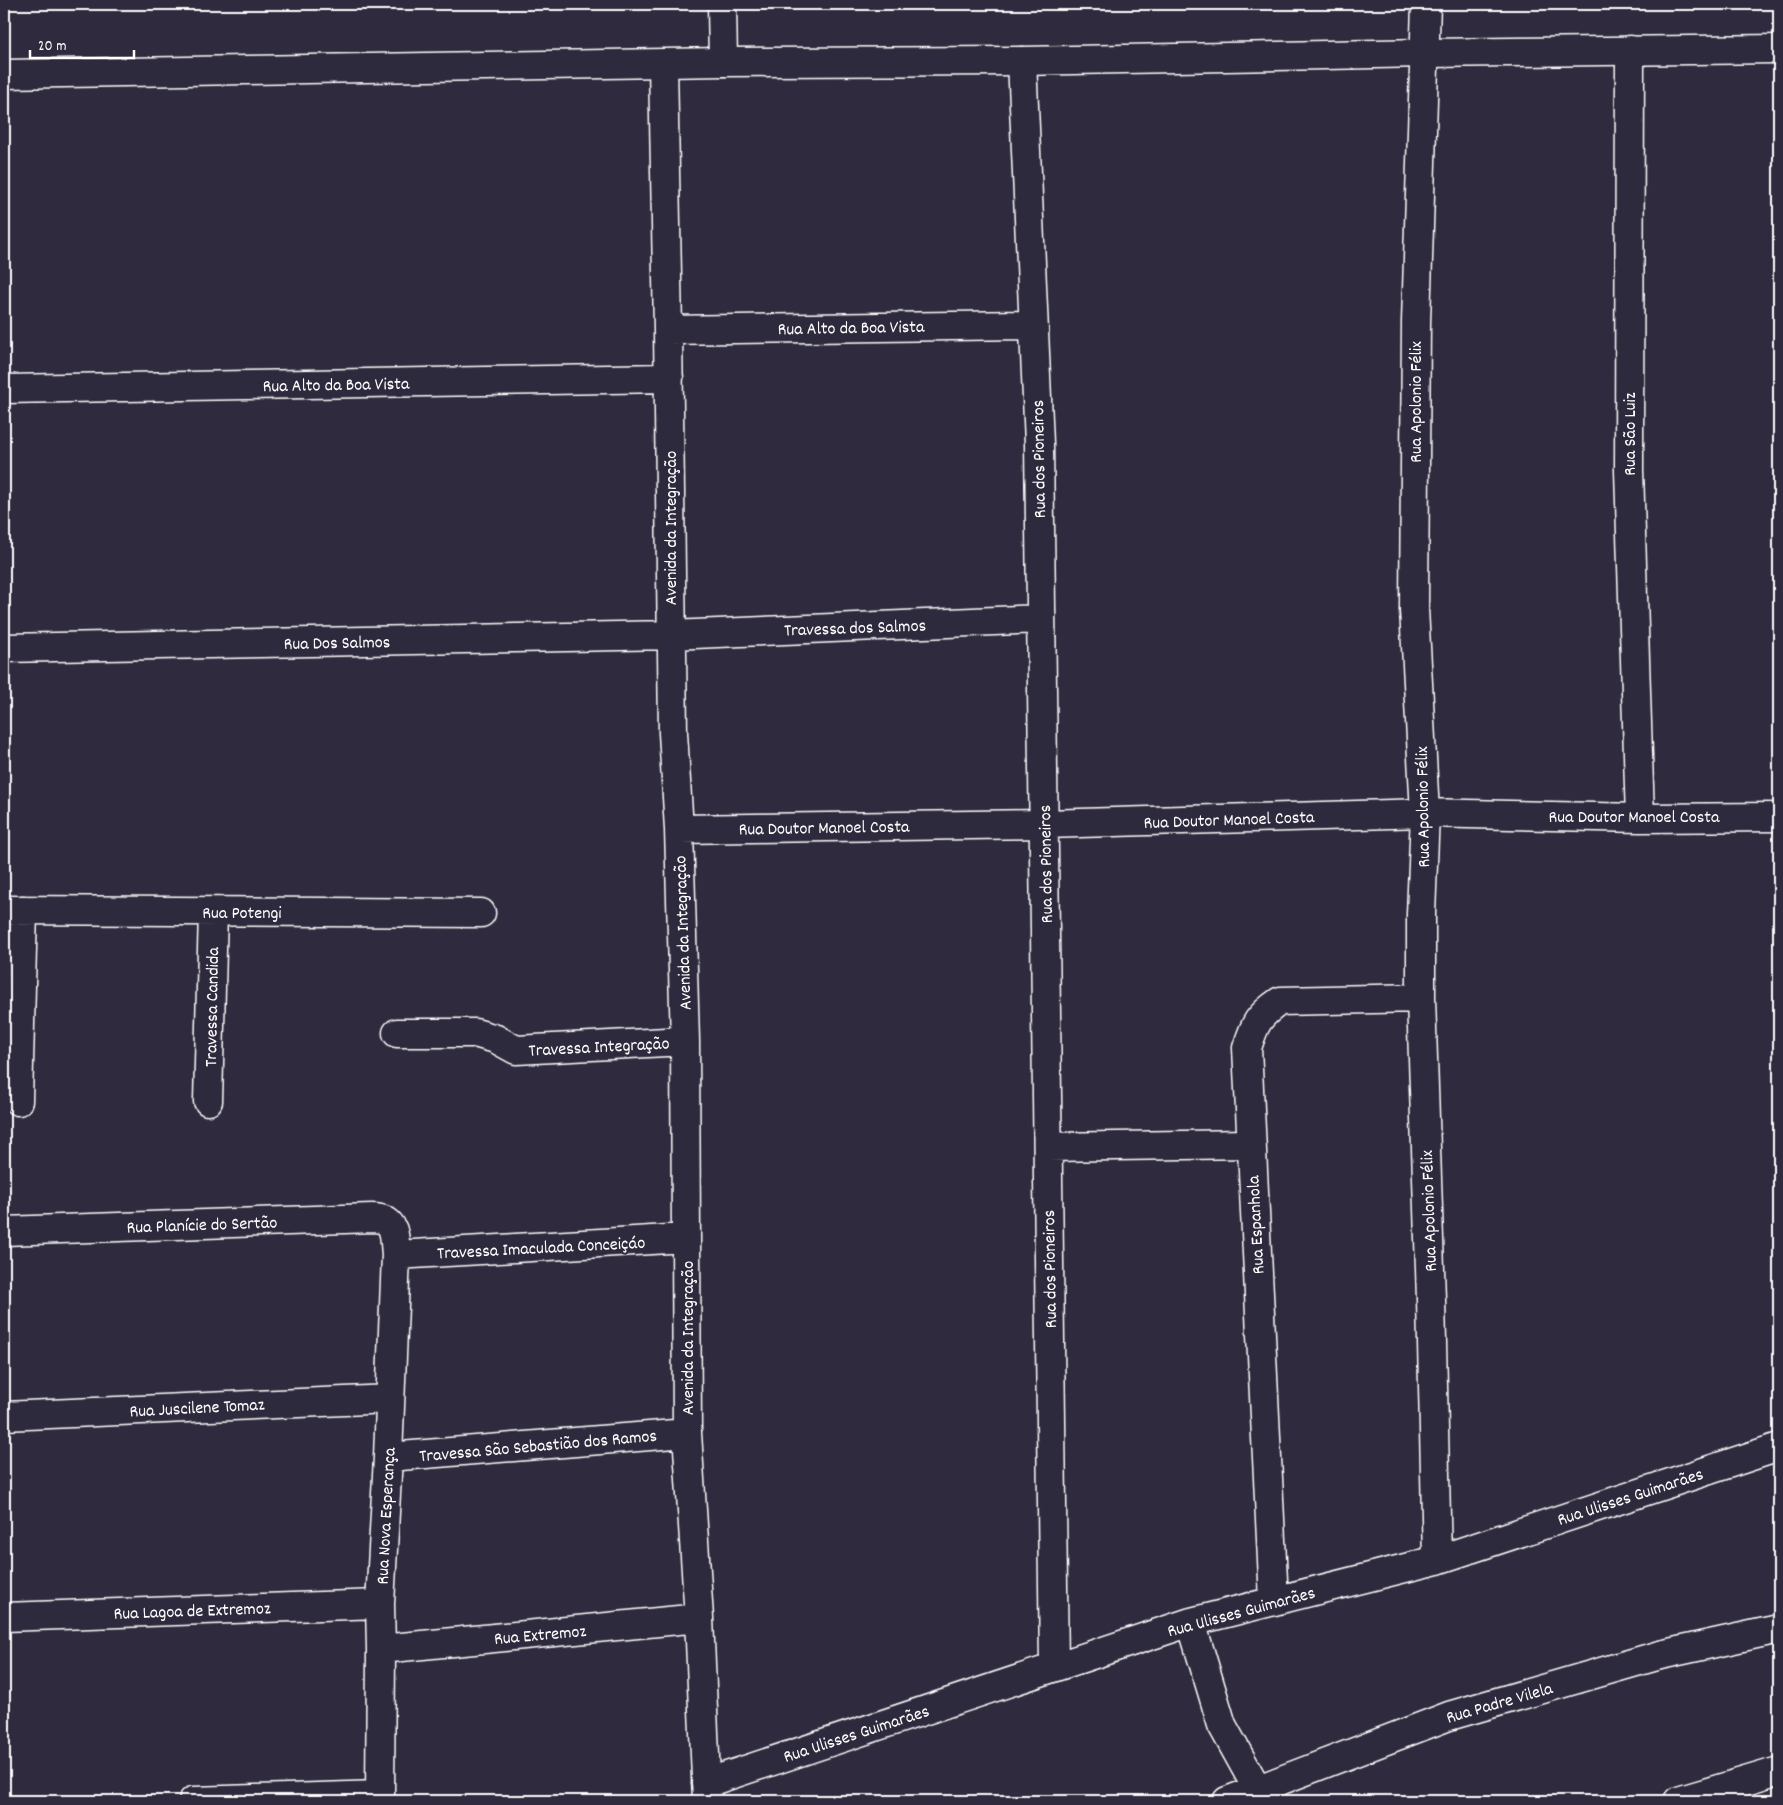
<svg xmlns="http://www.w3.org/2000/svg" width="1783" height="1805" viewBox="0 0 1783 1805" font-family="Dekko,sans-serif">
<rect width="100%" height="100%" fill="#2f2a3d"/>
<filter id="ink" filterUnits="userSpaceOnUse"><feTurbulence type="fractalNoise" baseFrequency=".02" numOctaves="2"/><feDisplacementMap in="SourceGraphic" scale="10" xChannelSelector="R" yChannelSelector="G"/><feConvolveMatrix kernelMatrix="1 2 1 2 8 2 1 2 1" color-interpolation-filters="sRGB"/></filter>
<g filter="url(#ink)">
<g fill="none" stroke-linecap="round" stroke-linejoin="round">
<g stroke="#fff" stroke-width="31">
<path id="minor" d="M 722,4 L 723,62
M 1426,4 L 1416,322 L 1414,609 L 1425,813 L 1421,914 L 1421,998 L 1431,1299 L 1437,1560
M 1630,50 L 1629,470 L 1640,818
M 1022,61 L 1039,443 L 1054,1667
M 663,64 L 668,330 L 673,733 L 679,829 L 685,1041 L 687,1433 L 699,1618 L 707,1801
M 668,330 L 1033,325
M 4,389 L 669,378
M 4,648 L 671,635 L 1040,619
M 679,829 L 1045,824 L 1425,813 L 1640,818 L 1779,817
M 4,910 L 481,913
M 397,1033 L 475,1033 L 496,1039 L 516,1050 L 685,1041
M 18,1101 L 23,910
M 208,1101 L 213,912
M 1048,1147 L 1251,1144
M 4,1231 L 372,1218 C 397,1218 394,1236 396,1255 L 388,1457 L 380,1604 L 381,1649 L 380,1801
M 396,1255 L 686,1238
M 4,1416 L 390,1399
M 388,1457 L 687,1433
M 1274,1601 L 1247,1048 C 1255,1023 1258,1016 1280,1001 L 1421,998
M 4,1617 L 380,1604
M 1191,1622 L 1222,1725 L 1264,1801
M 381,1649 L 699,1618
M 706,1783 L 1191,1622 L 1437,1560 L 1779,1447
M 193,1801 L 380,1795
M 1227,1801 L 1449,1716 L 1660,1655 L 1779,1629
M 1678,1801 L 1779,1771"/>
</g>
<g stroke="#fff" stroke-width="31">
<path id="major" d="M 4,74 L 723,62 L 1022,61 L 1425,53 L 1779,49"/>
</g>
<use href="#minor" stroke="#2f2a3d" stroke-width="28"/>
<use href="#major" stroke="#2f2a3d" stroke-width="28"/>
</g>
</g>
<g text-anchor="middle" stroke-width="4" stroke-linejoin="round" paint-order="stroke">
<g font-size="18" fill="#fff" stroke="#2f2a3d">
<text transform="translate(851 327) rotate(-1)" y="6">Rua Alto da Boa Vista</text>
<text transform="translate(336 384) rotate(-1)" y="6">Rua Alto da Boa Vista</text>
<text transform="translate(1415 402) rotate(-90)" y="6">Rua Apolonio Félix</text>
<text transform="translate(1629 434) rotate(-90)" y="6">Rua São Luiz</text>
<text transform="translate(1038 459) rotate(-91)" y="6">Rua dos Pioneiros</text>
<text transform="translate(670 528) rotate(-90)" y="6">Avenida da Integração</text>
<text transform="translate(855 627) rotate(-2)" y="6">Travessa dos Salmos</text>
<text transform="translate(337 642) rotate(-1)" y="6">Rua Dos Salmos</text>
<text transform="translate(1422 807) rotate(-91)" y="6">Rua Apolonio Félix</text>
<text x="1634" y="822">Rua Doutor Manoel Costa</text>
<text transform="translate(1229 819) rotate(-2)" y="6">Rua Doutor Manoel Costa</text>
<text transform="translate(824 827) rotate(-1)" y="6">Rua Doutor Manoel Costa</text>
<text transform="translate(1045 864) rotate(-91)" y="6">Rua dos Pioneiros</text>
<text x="242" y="918">Rua Potengi</text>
<text transform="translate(682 933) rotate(-92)" y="6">Avenida da Integração</text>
<text transform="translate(211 1007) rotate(-89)" y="6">Travessa Candida</text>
<text transform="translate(599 1046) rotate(-3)" y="6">Travessa Integração</text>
<text transform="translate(1428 1211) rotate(-92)" y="6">Rua Apolonio Félix</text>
<text transform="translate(202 1224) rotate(-2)" y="6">Rua Planície do Sertão</text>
<text transform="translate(1255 1225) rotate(-93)" y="6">Rua Espanhola</text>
<text transform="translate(541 1247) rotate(-3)" y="6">Travessa Imaculada Conceiçáo</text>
<text transform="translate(1049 1269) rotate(-91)" y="6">Rua dos Pioneiros</text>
<text transform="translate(687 1338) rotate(-90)" y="6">Avenida da Integração</text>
<text transform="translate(197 1407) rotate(-3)" y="6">Rua Juscilene Tomaz</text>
<text transform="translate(538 1445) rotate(-5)" y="6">Travessa São Sebastião dos Ramos</text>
<text transform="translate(1630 1496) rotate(-18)" y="6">Rua Ulisses Guimarães</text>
<text transform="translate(385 1516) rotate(-87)" y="6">Rua Nova Esperança</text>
<text transform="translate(192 1610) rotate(-2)" y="6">Rua Lagoa de Extremoz</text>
<text transform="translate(1241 1611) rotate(-15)" y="6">Rua Ulisses Guimarães</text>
<text transform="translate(540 1634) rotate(-5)" y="6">Rua Extremoz</text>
<text transform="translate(1499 1702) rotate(-16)" y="6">Rua Padre Vilela</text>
<text transform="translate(856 1733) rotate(-18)" y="6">Rua Ulisses Guimarães</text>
</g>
</g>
<rect width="1783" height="1805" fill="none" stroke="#2f2a3d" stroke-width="20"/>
<rect x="10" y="10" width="1763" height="1785" fill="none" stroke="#fff" stroke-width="2" filter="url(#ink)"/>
<path d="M30 50v8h104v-8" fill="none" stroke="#ffffff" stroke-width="2.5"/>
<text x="38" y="50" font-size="15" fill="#ffffff" stroke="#2f2a3d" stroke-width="4" paint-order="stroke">20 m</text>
</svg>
